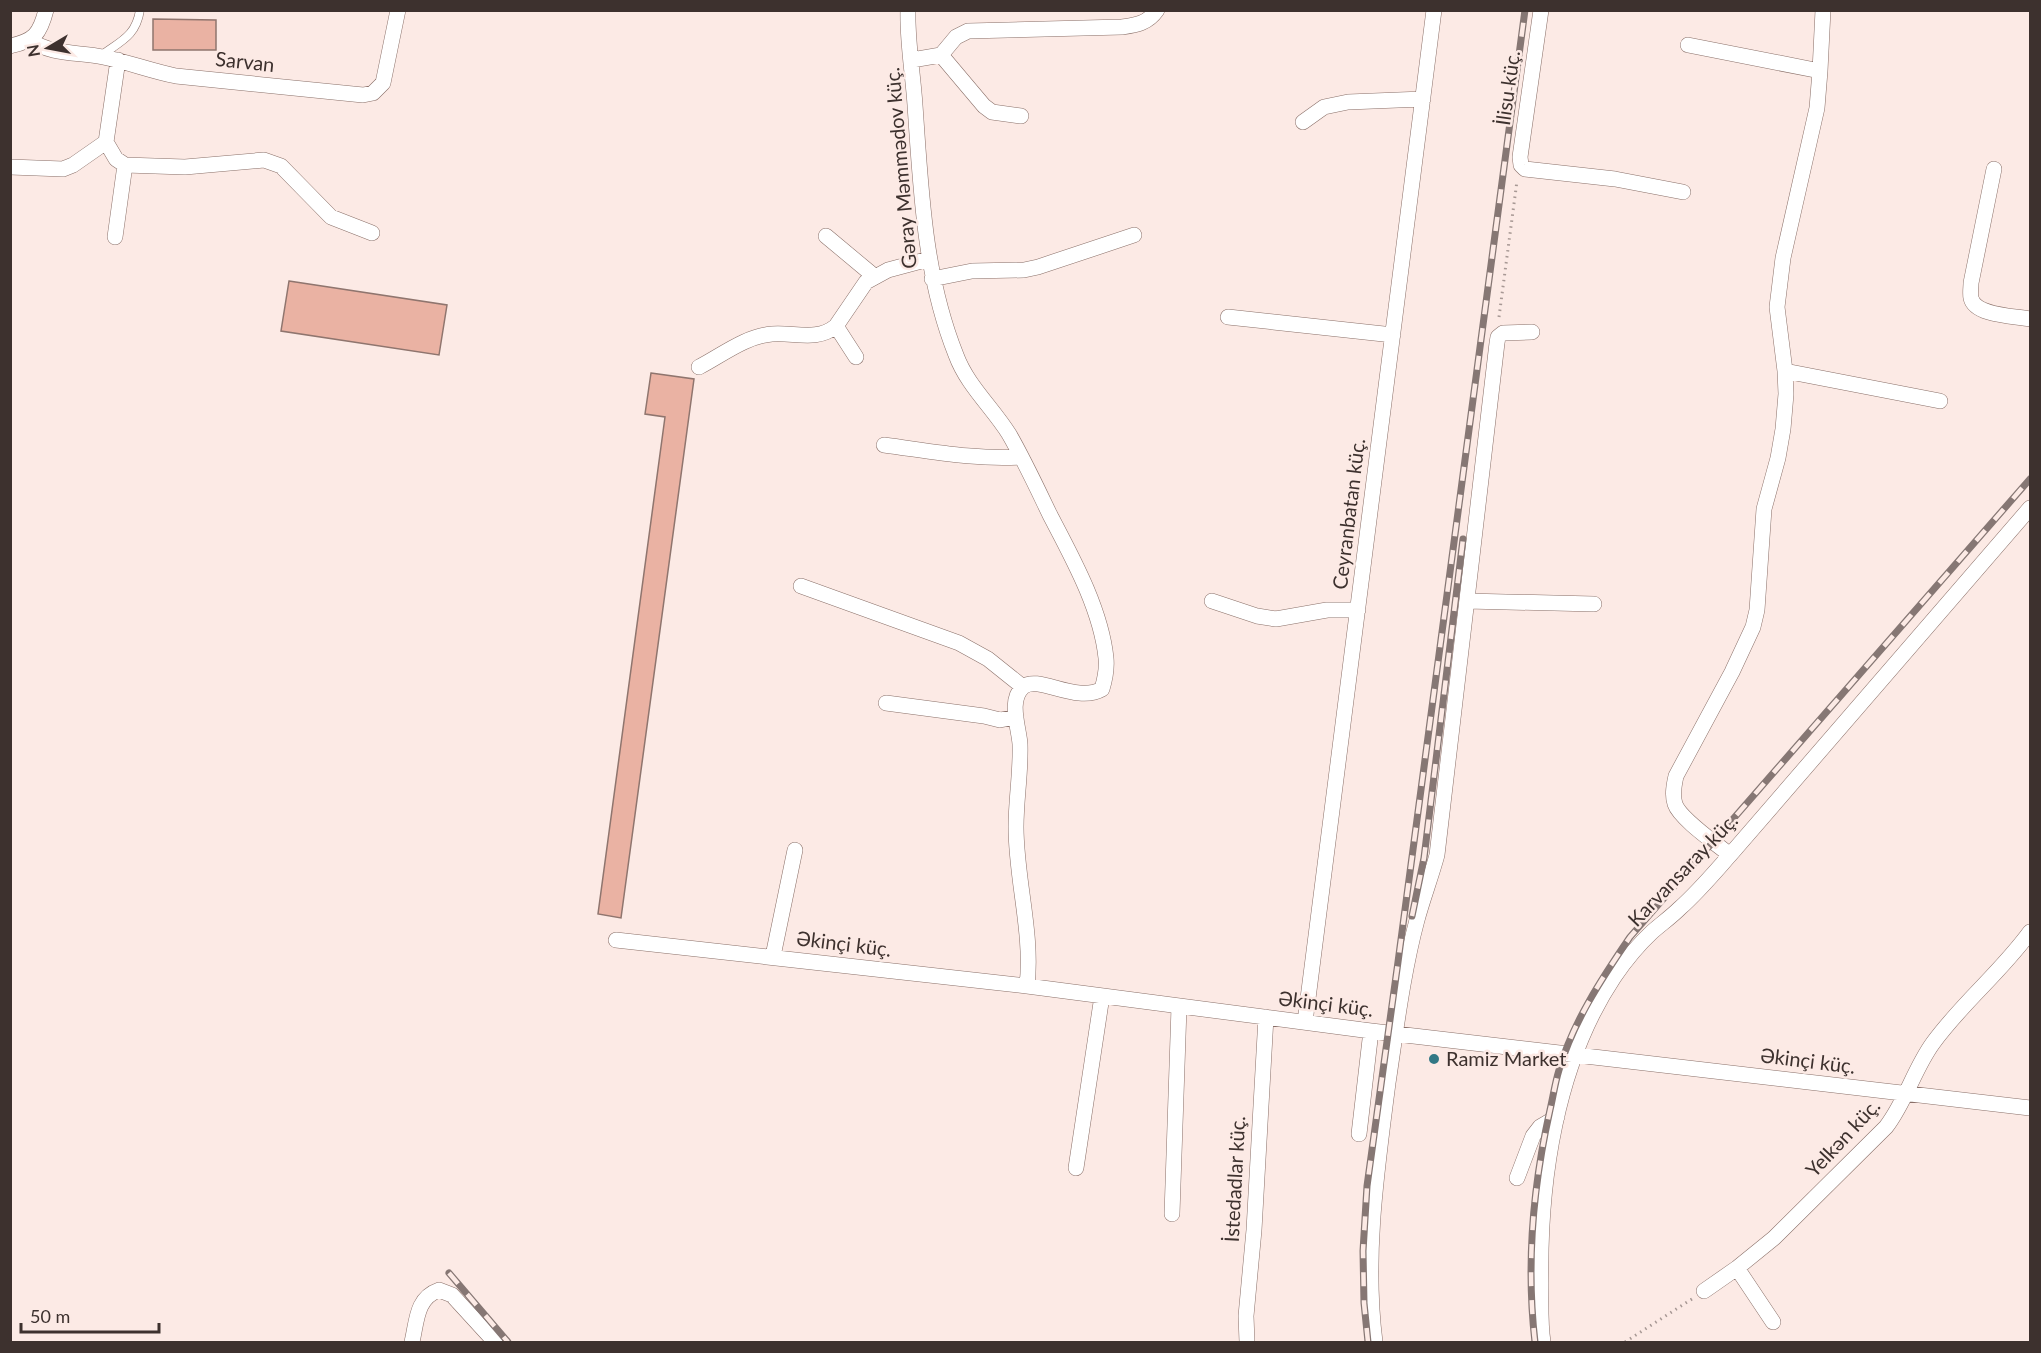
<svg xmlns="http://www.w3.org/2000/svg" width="2041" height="1353" viewBox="0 0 2041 1353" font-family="Lato,sans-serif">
<rect width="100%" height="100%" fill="#fceae5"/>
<path fill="#eab2a3" stroke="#8f756e" stroke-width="1.5" d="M 153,19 L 216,20 L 216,50 L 153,50 Z
M 289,281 L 447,305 L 439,355 L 281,331 Z
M 651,373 L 694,379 L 621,918 L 598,914 L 665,417 L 645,414 Z"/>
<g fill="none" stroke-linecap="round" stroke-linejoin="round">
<g stroke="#8a7069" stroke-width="9">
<path id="service" d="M 102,55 C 121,41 136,36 140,10"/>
</g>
<g stroke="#8a7069" stroke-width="16">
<path id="minor" d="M 908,10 C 907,41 913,74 915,105 C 921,190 924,275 956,355 C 967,385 992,407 1009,434 C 1024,460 1037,488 1050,515 C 1072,557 1101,609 1106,658 C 1107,668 1105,679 1102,689 C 1076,704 1038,674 1023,687 C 1008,700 1019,728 1020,744 C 1021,772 1016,799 1016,827 C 1016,880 1033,933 1027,986
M 1541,10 L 1520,157 L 1521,165 L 1525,169 L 1615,179 L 1683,192
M 30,40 C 51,55 79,52 103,57 C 128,62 151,71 176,76 L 363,95 L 373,93 L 383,83 L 398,10
M 1688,45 L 1820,71
M 10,46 C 34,41 40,34 46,10
M 941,55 L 984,106 L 992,112 L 1021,116
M 912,60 L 941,55 L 956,37 L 968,31 L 1122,27 C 1137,25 1148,23 1157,10
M 1303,122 L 1324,107 L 1348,102 L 1423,99
M 106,142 L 118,60
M 10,167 L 63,169 L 73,165 L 106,142 L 116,159 L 125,165 L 185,167 L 264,160 L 281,166 L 331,217 L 372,233
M 1994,169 L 1971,283 C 1971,287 1970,294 1971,298 C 1975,316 2015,316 2030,319
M 826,236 L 874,276
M 115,237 L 125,165
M 932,279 L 972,271 L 1024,270 L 1038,267 L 1134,235
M 1228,317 L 1393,335
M 836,326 L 856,357
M 699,367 C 722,355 746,336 772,334 C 794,332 817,342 836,326 L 866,282 L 888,270 L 929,259
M 1785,371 L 1940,401
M 884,445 C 930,451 976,460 1021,457
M 801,586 L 959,643 L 988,659 L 1023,687
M 1212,601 L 1257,616 L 1276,619 L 1327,610 L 1358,610
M 1467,601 L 1594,604
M 886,703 L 984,716 L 1000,720 L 1016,717
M 1730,855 C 1717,844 1680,819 1675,804 C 1672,795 1674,785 1676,776 L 1732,672 L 1753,627 L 1757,610 L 1764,509 L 1778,458 L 1783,429 L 1786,394 L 1785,371 L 1777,307 L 1779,291 L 1783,258 L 1817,108 L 1820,71 L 1823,10
M 616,940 L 1027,986 L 1371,1031 L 2030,1108
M 773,956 L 795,850
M 1305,1022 L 1434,10
M 1359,1134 L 1371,1031
M 1076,1168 L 1102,996
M 1517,1178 L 1533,1136 L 1540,1127 L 1557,1117
M 1172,1214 L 1179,1007
M 1737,1268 L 1773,1322
M 1704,1291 L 1737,1268 L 1774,1238 L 1886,1127 C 1906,1101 1914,1069 1933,1043 C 1962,1003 2001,972 2030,932
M 412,1342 C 417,1321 416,1298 439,1290 L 452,1295 L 495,1342
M 1247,1342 L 1246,1316 L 1254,1230 L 1266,1017
M 1375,1342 C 1364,1256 1377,1169 1388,1083 C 1396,1030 1403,972 1417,920 C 1423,898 1431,877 1437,855 L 1497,343 L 1498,337 L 1503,333 L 1532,332
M 1543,1342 C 1540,1323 1541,1303 1541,1283 C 1539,1181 1556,1064 1614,977 C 1625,961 1638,945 1652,932 C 1661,924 1671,917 1680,908 C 1698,892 1714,873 1730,855 L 2030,508"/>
</g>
<path stroke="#a79894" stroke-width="3" stroke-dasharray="1.5 4.5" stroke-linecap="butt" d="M 1499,317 L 1517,181
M 1625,1342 L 1692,1299"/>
<use href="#service" stroke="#fff" stroke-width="8"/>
<use href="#minor" stroke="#fff" stroke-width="15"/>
<g stroke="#867774" stroke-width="7">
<path id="rail" d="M 1412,916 L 1424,858 L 1463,539
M 449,1273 L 508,1342
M 1368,1342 L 1364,1303 L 1363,1251 L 1367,1186 L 1398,962 L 1525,10
M 1535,1342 C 1526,1265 1533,1186 1550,1110 C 1553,1097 1555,1083 1559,1070 C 1573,1022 1602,978 1630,937 L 2030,479"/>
</g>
<use href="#rail" stroke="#fceae5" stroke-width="4.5" stroke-dasharray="14" stroke-linecap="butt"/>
</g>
<circle fill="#327885" stroke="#fceae5" stroke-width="2" cx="1434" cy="1059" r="6"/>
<g text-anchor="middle" stroke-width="5" stroke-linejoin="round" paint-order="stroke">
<g font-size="20" fill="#3d312e" stroke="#fceae5">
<text transform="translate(245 62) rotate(6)" y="7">Sarvan</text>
<text transform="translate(1508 88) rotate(-82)" y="7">İlisu küç.</text>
<text transform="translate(901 168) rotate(-95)" y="7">Gəray Məmmədov küç.</text>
<text transform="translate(1349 514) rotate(-83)" y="7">Ceyranbatan küç.</text>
<text transform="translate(1683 870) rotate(-46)" y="7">Karvansaray küç.</text>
<text transform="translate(844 944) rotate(7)" y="7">Əkinçi küç.</text>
<text transform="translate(1326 1004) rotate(7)" y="7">Əkinçi küç.</text>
<text transform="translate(1808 1061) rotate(7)" y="7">Əkinçi küç.</text>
<text transform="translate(1843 1138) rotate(-47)" y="7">Yelkən küç.</text>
<text transform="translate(1235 1179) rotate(-87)" y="7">İstedadlar küç.</text>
</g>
<g font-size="20" fill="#3d312e" stroke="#fceae5" text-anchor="start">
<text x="1446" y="1066">Ramiz Market</text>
</g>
</g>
<rect width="2041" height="1353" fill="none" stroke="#3d312e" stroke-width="24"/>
<g transform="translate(48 48) rotate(260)" stroke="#fceae5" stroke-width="4.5" paint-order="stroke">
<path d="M0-4.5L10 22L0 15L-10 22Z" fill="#3d312e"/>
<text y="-9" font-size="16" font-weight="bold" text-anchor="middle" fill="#3d312e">N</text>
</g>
<path d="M21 1323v9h138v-9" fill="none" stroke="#3d312e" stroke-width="3"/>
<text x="30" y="1323" font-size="18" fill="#3d312e" stroke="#fceae5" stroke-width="4.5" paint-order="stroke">50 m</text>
</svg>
